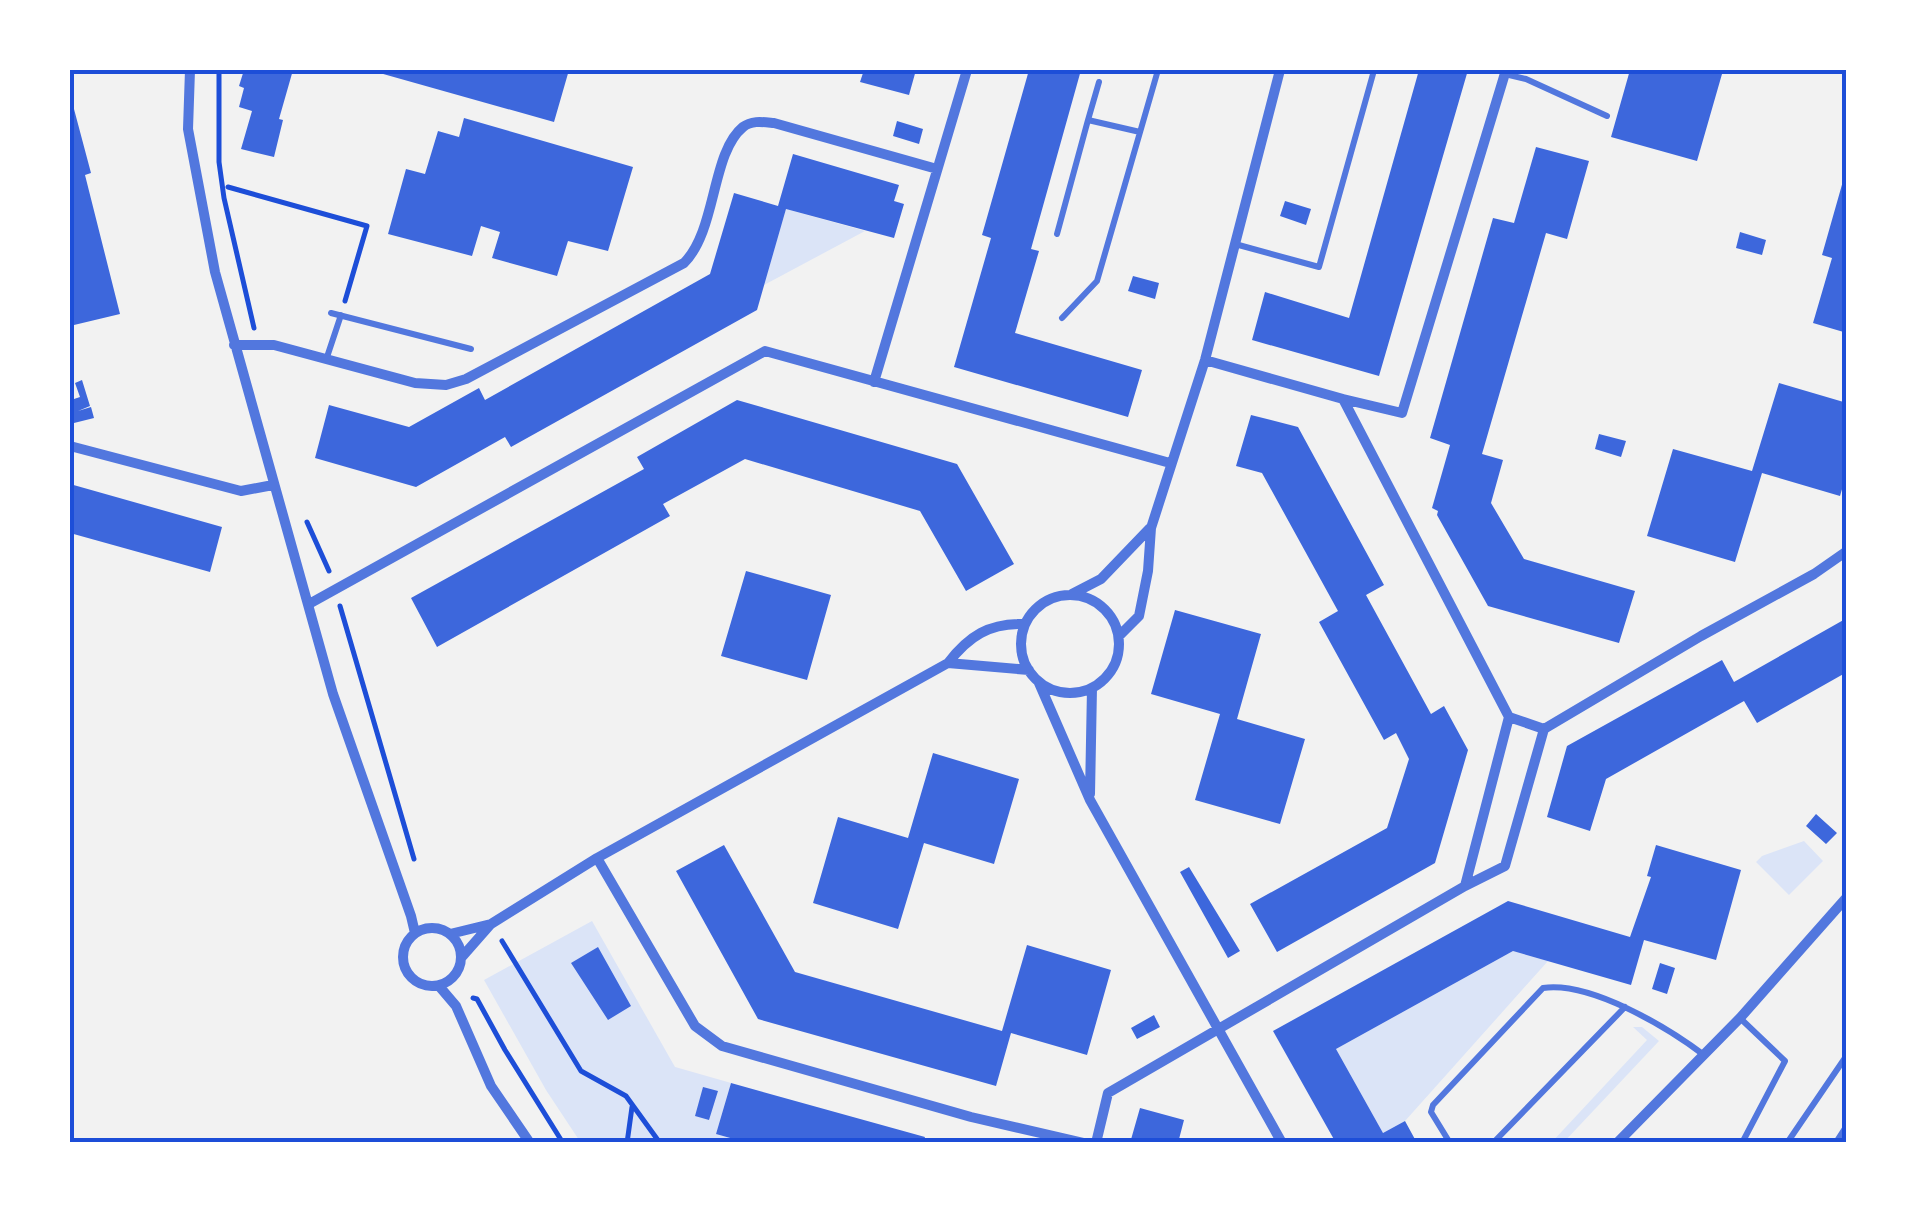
<svg xmlns="http://www.w3.org/2000/svg" width="1917" height="1213" viewBox="0 0 1917 1213" font-family="'Varela Round',sans-serif">
<rect width="100%" height="100%" fill="#f2f2f2"/>
<path fill="#dbe4f7" d="M 786,209 L 865,231 L 764,285 Z
M 1804,841 L 1823,861 L 1789,895 L 1756,862 L 1762,856 Z
M 592,921 L 675,1067 L 731,1083 L 716,1134 L 748,1143 L 581,1143 L 546,1090 L 484,980 Z
M 1513,951 L 1548,961 L 1405,1121 L 1383,1133 L 1336,1049 Z
M 1633,1027 L 1642,1027 L 1659,1041 L 1563,1143 L 1551,1143 L 1647,1040 Z"/>
<path fill="#3d67dc" d="M 244,70 L 293,70 L 279,119 L 283,120 L 274,157 L 241,149 L 252,111 L 239,107 L 244,88 L 239,86 Z
M 369,70 L 569,70 L 554,122 Z
M 864,70 L 916,70 L 909,95 L 860,82 Z
M 1029,70 L 1081,70 L 1031,249 L 1039,251 L 1015,333 L 1142,370 L 1128,417 L 954,367 L 991,238 L 982,235 Z
M 1419,70 L 1468,70 L 1379,376 L 1252,340 L 1265,292 L 1349,318 Z
M 1630,70 L 1708,70 L 1722,74 L 1697,161 L 1611,137 Z
M 70,94 L 91,173 L 85,175 L 120,314 L 74,325 L 70,311 Z
M 464,118 L 633,167 L 608,251 L 568,241 L 557,276 L 492,258 L 500,232 L 481,226 L 472,256 L 388,234 L 406,169 L 425,174 L 438,131 L 459,137 Z
M 897,121 L 923,129 L 919,144 L 893,136 Z
M 1536,147 L 1589,161 L 1567,239 L 1546,233 L 1482,454 L 1503,460 L 1491,503 L 1524,559 L 1635,591 L 1619,643 L 1488,606 L 1437,515 L 1438,511 L 1432,508 L 1450,445 L 1430,438 L 1493,218 L 1514,223 Z
M 793,154 L 899,185 L 894,201 L 904,204 L 894,238 L 786,209 L 757,310 L 511,447 L 505,437 L 416,487 L 315,458 L 329,405 L 409,427 L 479,388 L 485,400 L 710,274 L 734,193 L 778,206 Z
M 1847,167 L 1847,333 L 1813,323 L 1832,258 L 1822,255 Z
M 1285,201 L 1311,209 L 1306,225 L 1280,216 Z
M 1740,232 L 1766,240 L 1762,255 L 1736,248 Z
M 1133,276 L 1159,283 L 1155,299 L 1128,291 Z
M 82,380 L 90,406 L 78,411 L 91,407 L 94,418 L 74,423 L 71,400 L 80,397 L 75,383 Z
M 1779,383 L 1847,403 L 1847,472 L 1840,496 L 1762,473 L 1735,562 L 1647,536 L 1673,449 L 1752,471 Z
M 737,400 L 957,464 L 1014,564 L 966,591 L 920,511 L 745,459 L 663,504 L 670,516 L 437,647 L 411,598 L 644,469 L 637,457 Z
M 1251,415 L 1298,427 L 1384,585 L 1366,595 L 1431,714 L 1444,706 L 1468,750 L 1435,863 L 1277,952 L 1250,904 L 1387,828 L 1409,759 L 1396,733 L 1384,740 L 1319,622 L 1338,611 L 1262,473 L 1236,466 Z
M 1599,434 L 1626,441 L 1621,457 L 1595,449 Z
M 70,484 L 222,527 L 210,572 L 70,533 Z
M 746,571 L 831,595 L 807,680 L 721,656 Z
M 1175,610 L 1261,634 L 1237,719 L 1305,739 L 1280,824 L 1195,800 L 1220,714 L 1151,694 Z
M 1847,618 L 1847,672 L 1757,723 L 1744,701 L 1606,779 L 1590,831 L 1547,817 L 1567,746 L 1722,660 L 1734,682 Z
M 933,753 L 1019,779 L 994,864 L 924,843 L 898,929 L 813,903 L 838,817 L 908,838 Z
M 1816,814 L 1837,833 L 1826,844 L 1806,826 Z
M 724,845 L 795,972 L 1002,1031 L 1027,945 L 1111,970 L 1087,1055 L 1011,1033 L 996,1086 L 758,1019 L 676,871 Z
M 1656,845 L 1741,870 L 1716,960 L 1644,940 L 1631,985 L 1513,951 L 1336,1049 L 1383,1133 L 1405,1121 L 1417,1143 L 1336,1143 L 1273,1031 L 1508,901 L 1630,937 L 1651,877 L 1647,876 Z
M 1189,867 L 1240,951 L 1228,958 L 1180,872 Z
M 598,947 L 631,1006 L 608,1020 L 571,963 Z
M 1660,963 L 1675,968 L 1667,994 L 1652,989 Z
M 1154,1015 L 1160,1027 L 1137,1039 L 1131,1028 Z
M 731,1083 L 925,1137 L 923,1143 L 748,1143 L 716,1134 Z
M 703,1087 L 718,1091 L 709,1120 L 695,1116 Z
M 1140,1108 L 1184,1120 L 1178,1143 L 1130,1143 Z"/>
<g fill="none" stroke-linecap="round" stroke-linejoin="round">
<path stroke="#1d4ed8" stroke-width="5" d="M 219,70 L 219,162 L 224,198 L 254,328
M 228,187 L 367,226 L 345,301
M 307,522 L 329,571
M 340,606 L 414,859
M 502,941 L 581,1071 L 626,1096 L 660,1143
M 473,998 L 477,999 L 505,1050 L 563,1143
M 627,1143 L 632,1107"/>
<path stroke="#5277de" stroke-width="6" d="M 1505,74 L 1526,79 L 1607,116
M 1099,82 L 1088,120 L 1140,132
M 1057,234 L 1088,120
M 1235,244 L 1319,267 L 1373,74
M 331,313 L 471,349
M 1062,318 L 1097,281 L 1158,70
M 326,360 L 341,315
M 1741,1019 L 1785,1061 L 1742,1143
M 1450,1143 L 1431,1112 L 1433,1105 L 1543,988 C 1590,981 1667,1027 1704,1055
M 1493,1143 L 1625,1007
M 1787,1143 L 1847,1055"/>
<path stroke="#5277de" stroke-width="10" d="M 190,70 L 188,129 L 215,272 L 333,694 L 411,916 L 415,933
M 234,345 L 274,345 L 415,383 L 446,385 L 466,379 L 684,263 C 717,230 711,153 743,127 C 752,120 763,122 774,123 L 937,169
M 1205,360 L 1343,399 L 1509,717 L 1544,729
M 874,382 L 967,70
M 1343,399 L 1402,413 L 1506,70
M 70,446 L 241,491 L 273,485
M 1072,594 L 1101,579 L 1150,528
M1021 644a49 49 0 1 1 98 0a49 49 0 1 1-98 0Z
M 309,604 L 765,351 L 1170,463
M 1119,636 L 1139,616 L 1148,571 L 1151,528 L 1205,360 L 1280,70
M 948,663 L 1029,670
M 1039,683 L 1090,800 L 1282,1143
M 1544,729 L 1701,636 L 1814,574 L 1847,551
M 1090,794 L 1092,688
M 597,858 L 695,1026 L 722,1046 L 971,1117 L 1084,1143
M 1465,886 L 1509,717
M403 957a29 29 0 1 1 58 0a29 29 0 1 1-58 0Z
M 450,934 L 491,924 L 597,858 L 948,663 C 969,636 989,623 1024,624
M 461,958 L 490,925
M 439,986 L 456,1006 L 491,1086 L 530,1143
M 1096,1143 L 1108,1093 L 1465,886 L 1505,866 L 1544,729
M 1617,1143 L 1740,1018 L 1847,897
M 1838,1143 L 1847,1129"/>
</g>
<rect width="1917" height="1213" fill="none" stroke="#ffffff" stroke-width="145"/>
<rect x="72" y="72" width="1772" height="1068" fill="none" stroke="#1d4ed8" stroke-width="4"/>
</svg>
